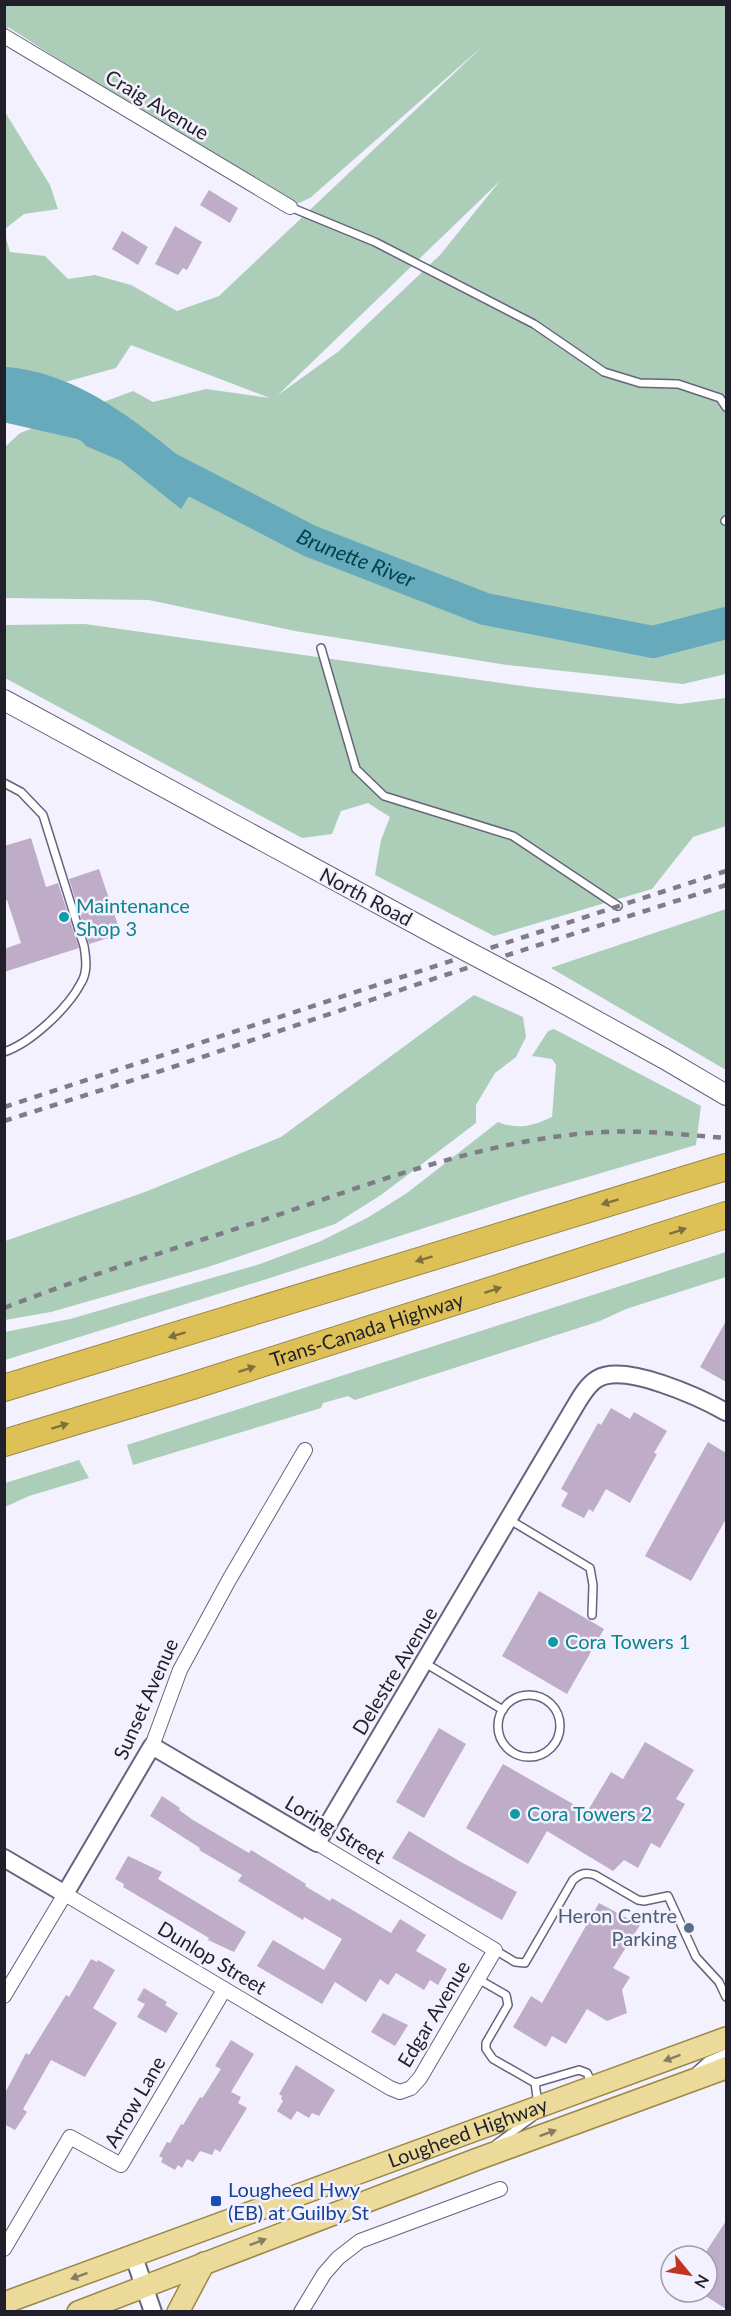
<svg xmlns="http://www.w3.org/2000/svg" width="731" height="2316" viewBox="0 0 731 2316" font-family="Lato,sans-serif">
<rect width="100%" height="100%" fill="#f3f1fe"/>
<path fill="#acceb8" fill-rule="evenodd" d="M 5,5 L 726,5 L 726,674 L 683,684 L 507,665 L 295,631 L 149,600 L 5,598 L 5,447 L 20,433 L 133,391 L 153,402 L 206,389 L 270,398 L 131,345 L 116,368 L 11,397 L 5,396 L 4,231 L 10,252 L 45,256 L 68,279 L 95,275 L 131,285 L 177,311 L 219,296 L 484,45 L 310,198 L 290,207 L 8,27 L 5,33 ZM 500,181 L 440,255 L 339,351 L 278,395 Z
M 5,112 L 50,185 L 58,209 L 24,214 L 5,229 Z
M 85,624 L 530,687 L 680,704 L 726,698 L 726,826 L 693,837 L 652,889 L 494,936 L 375,875 L 381,840 L 390,817 L 368,803 L 341,811 L 332,834 L 302,838 L 5,678 L 4,625 Z
M 726,909 L 726,1070 L 551,968 L 553,967 Z
M 474,995 L 523,1017 L 526,1037 L 516,1057 L 495,1073 L 476,1105 L 476,1123 L 381,1195 L 335,1224 L 208,1267 L 51,1312 L 5,1320 L 5,1241 L 145,1192 L 281,1137 Z
M 554,1029 L 701,1106 L 696,1145 L 520,1197 L 270,1278 L 5,1360 L 5,1332 L 70,1319 L 260,1264 L 321,1241 L 367,1218 L 407,1193 L 498,1122 C 518,1130 533,1126 552,1117 L 556,1065 L 552,1059 L 532,1056 L 548,1031 Z
M 726,1252 L 726,1277 L 626,1309 L 600,1321 L 355,1400 L 348,1396 L 323,1403 L 321,1408 L 133,1465 L 127,1445 Z
M 79,1460 L 89,1478 L 29,1496 L 5,1507 L 5,1483 Z"/>
<path fill="#6ab" d="M 5,367 C 81,372 145,428 202,475 L 181,509 L 121,461 L 86,446 L 57,413 L 5,416 Z"/>
<g fill="none" stroke-linecap="round" stroke-linejoin="round">
<g stroke="#6ab" stroke-width="32">
<path d="M 4,406 L 83,424 L 101,433"/>
<path id="s1" d="M 159,463 L 310,541 L 485,609 L 653,642 L 726,623"/>
</g>
</g>
<path fill="#bfacc8" d="M 209,190 L 238,208 L 230,223 L 200,205 Z
M 175,226 L 202,242 L 187,270 L 183,268 L 178,275 L 155,264 Z
M 122,231 L 148,247 L 138,265 L 112,249 Z
M 31,838 L 46,887 L 58,883 L 79,948 L 4,972 L 4,949 L 21,943 L 7,900 L 4,901 L 4,846 Z
M 99,869 L 121,934 L 89,944 L 69,879 Z
M 726,1321 L 726,1382 L 700,1367 Z
M 611,1408 L 630,1419 L 634,1412 L 667,1431 L 654,1453 L 657,1454 L 630,1503 L 606,1489 L 593,1512 L 589,1509 L 584,1518 L 561,1506 L 568,1493 L 561,1489 L 598,1423 L 601,1425 Z
M 708,1442 L 726,1453 L 726,1519 L 691,1581 L 645,1556 Z
M 539,1591 L 604,1629 L 567,1694 L 502,1656 Z
M 439,1728 L 466,1744 L 424,1818 L 396,1802 Z
M 645,1742 L 694,1770 L 676,1799 L 685,1804 L 660,1848 L 651,1843 L 638,1868 L 624,1860 L 613,1871 L 547,1831 L 528,1864 L 466,1828 L 503,1764 L 587,1812 L 611,1772 L 623,1779 Z
M 162,1796 L 180,1808 L 179,1810 L 193,1820 L 249,1853 L 251,1850 L 306,1884 L 305,1886 L 330,1901 L 332,1898 L 391,1933 L 400,1919 L 426,1935 L 416,1951 L 447,1969 L 438,1985 L 430,1980 L 424,1990 L 396,1973 L 388,1985 L 380,1979 L 366,2002 L 335,1982 L 322,2004 L 257,1966 L 273,1940 L 324,1970 L 342,1939 L 304,1917 L 303,1920 L 238,1881 L 242,1875 L 199,1850 L 200,1848 L 150,1816 Z
M 409,1831 L 459,1861 L 517,1892 L 502,1920 L 392,1858 Z
M 128,1856 L 162,1872 L 158,1879 L 246,1932 L 234,1952 L 208,1940 L 209,1938 L 123,1887 L 124,1884 L 115,1879 Z
M 599,1903 L 640,1925 L 613,1968 L 630,1977 L 622,1990 L 627,2013 L 607,2021 L 587,2009 L 566,2044 L 552,2036 L 546,2047 L 513,2027 L 531,1996 L 542,2003 Z
M 91,1959 L 97,1962 L 98,1960 L 115,1970 L 93,2008 L 117,2023 L 85,2077 L 51,2060 L 23,2109 L 27,2112 L 15,2130 L 4,2124 L 4,2095 L 26,2053 L 29,2055 L 66,1995 L 69,1997 Z
M 144,1988 L 167,2002 L 165,2005 L 178,2013 L 166,2033 L 137,2017 L 145,2004 L 137,2000 Z
M 383,2013 L 408,2025 L 395,2046 L 371,2032 Z
M 231,2040 L 254,2054 L 231,2092 L 241,2097 L 238,2103 L 247,2108 L 220,2152 L 215,2149 L 212,2155 L 200,2151 L 193,2162 L 187,2159 L 182,2168 L 178,2165 L 175,2170 L 161,2162 L 163,2158 L 159,2156 L 167,2142 L 170,2143 L 181,2124 L 183,2125 L 200,2097 L 202,2098 L 205,2094 L 221,2069 L 215,2066 Z
M 296,2065 L 335,2090 L 319,2116 L 312,2113 L 309,2118 L 297,2111 L 291,2120 L 277,2111 L 283,2101 L 281,2099 L 282,2096 L 279,2094 Z
M 726,2221 L 726,2309 L 707,2297 L 707,2250 Z"/>
<g fill="none" stroke-linecap="round" stroke-linejoin="round">
<g stroke="#67637e" stroke-width="10">
<path id="service" d="M 290,207 L 375,242 L 534,324 L 604,372 L 640,383 L 678,384 L 720,398 L 726,407
M 725,521 L 726,520
M 321,648 L 356,769 L 384,796 L 513,836 L 618,906
M 4,783 L 21,792 L 43,815 L 84,946 C 86,958 88,972 81,983 C 68,1008 31,1043 4,1052
M 510,1520 L 590,1568 L 593,1585 L 592,1615
M 425,1663 L 503,1710
M498 1726a31 31 0 1 1 62 0a31 31 0 1 1-62 0Z
M 495,1950 L 515,1962 L 525,1963 L 573,1880 C 581,1873 586,1872 595,1875 L 638,1900 L 644,1901 L 668,1896 L 696,1957 L 719,1982 L 726,1997
M 478,1979 L 506,1995 L 508,2005 L 486,2043 L 486,2049 L 493,2059 L 535,2083 L 538,2104
M 696,2071 L 707,2061 L 726,2053
M 535,2083 L 579,2070 L 587,2073 L 592,2084
M 496,2144 L 533,2117"/>
</g>
<g stroke="#67637e" stroke-width="16">
<path id="minor" d="M 4,36 L 290,207
M 152,1746 L 180,1670 L 229,1580 L 305,1450
M 4,1996 L 65,1894 L 390,2088 L 400,2092 L 411,2088 L 420,2078 L 495,1950 L 317,1843
M 4,2249 L 70,2137 L 121,2165 L 224,1990
M 301,2312 L 324,2274 L 338,2258 L 360,2241 L 500,2189"/>
</g>
<g stroke="#67637e" stroke-width="20">
<path id="tertiary" d="M 4,1858 L 65,1894 L 152,1746 L 317,1843 L 574,1408 C 580,1398 587,1385 597,1379 C 624,1362 701,1398 726,1412
M 134,2257 L 153,2312"/>
</g>
<g stroke="#67637e" stroke-width="22">
<path id="secondary" d="M 4,700 L 442,938
M 542,991 L 665,1059 L 726,1095"/>
</g>
<g stroke="#9b8847" stroke-width="24">
<g id="primary">
<path id="s2" d="M 4,2303 L 726,2038"/>
<path d="M 78,2312 L 475,2160 L 726,2068"/>
<path d="M 178,2312 L 204,2263"/>
</g>
</g>
<g stroke="#9b8847" stroke-width="28">
<g id="motorway">
<path d="M 4,1388 L 726,1167"/>
<path id="s3" d="M 4,1443 L 192,1386 L 726,1215"/>
</g>
</g>
<use href="#service" stroke="#fff" stroke-width="7"/>
<use href="#minor" stroke="#fff" stroke-width="14"/>
<use href="#tertiary" stroke="#fff" stroke-width="16"/>
<use href="#secondary" stroke="#fff" stroke-width="20"/>
<use href="#primary" stroke="#ebda9a" stroke-width="21"/>
<use href="#motorway" stroke="#ddc157" stroke-width="26"/>
<path stroke="#7e7c88" stroke-width="4.5" stroke-dasharray="8 8" stroke-linecap="butt" d="M 4,1107 L 726,871
M 4,1121 L 149,1075 L 439,977 L 726,885
M 4,1308 C 86,1276 170,1250 254,1223 C 365,1186 486,1138 604,1132 C 645,1130 686,1135 726,1138"/>
<g stroke="#67637e" stroke-width="22" stroke-linecap="butt">
<path id="secondary-bridge" d="M 442,938 L 542,991"/>
</g>
<use href="#secondary-bridge" stroke="#fff" stroke-width="20"/>
</g>
<defs><path id="oneway-solid" d="M-6-.8H1V-3.2L6.5 0L1 3.2V.8H-6Z" transform="scale(1.5)"/></defs>
<g fill="#7f7040">
<use href="#oneway-solid" transform="translate(610 1202) rotate(163)"/>
<use href="#oneway-solid" transform="translate(678 1231) rotate(-18)"/>
<use href="#oneway-solid" transform="translate(424 1259) rotate(163)"/>
<use href="#oneway-solid" transform="translate(493 1290) rotate(-18)"/>
<use href="#oneway-solid" transform="translate(177 1335) rotate(163)"/>
<use href="#oneway-solid" transform="translate(247 1369) rotate(-18)"/>
<use href="#oneway-solid" transform="translate(60 1426) rotate(-17)"/>
</g>
<g fill="#867c62">
<use href="#oneway-solid" transform="translate(672 2058) rotate(160)"/>
<use href="#oneway-solid" transform="translate(548 2133) rotate(-20)"/>
<use href="#oneway-solid" transform="translate(258 2242) rotate(-21)"/>
<use href="#oneway-solid" transform="translate(79 2276) rotate(160)"/>
</g>
<g fill="#0f9aa8" stroke="#f3f1fe" stroke-width="2">
<circle cx="64" cy="917" r="6"/>
<circle cx="553" cy="1642" r="6"/>
<circle cx="515" cy="1814" r="6"/>
</g>
<circle fill="#5c6f8a" stroke="#f3f1fe" stroke-width="2" cx="689" cy="1928" r="6"/>
<rect fill="#1a4fb4" stroke="#f3f1fe" stroke-width="2" x="210" y="2195" width="12" height="12" rx="3"/>
<g text-anchor="middle" stroke-width="5" stroke-linejoin="round" paint-order="stroke">
<g font-size="20" fill="#211f2a" stroke="#f3f1fe">
<text transform="translate(157 105) rotate(31)" y="7">Craig Avenue</text>
<text transform="translate(366 897) rotate(28)" y="7">North Road</text>
<text dy="7" stroke="none"><textPath href="#s3" startOffset="380">Trans-Canada Highway</textPath></text>
<text transform="translate(395 1671) rotate(-59)" y="7">Delestre Avenue</text>
<text transform="translate(146 1699) rotate(-66)" y="7">Sunset Avenue</text>
<text transform="translate(335 1830) rotate(31)" y="7">Loring Street</text>
<text transform="translate(212 1958) rotate(31)" y="7">Dunlop Street</text>
<text transform="translate(434 2014) rotate(-59)" y="7">Edgar Avenue</text>
<text transform="translate(135 2102) rotate(-60)" y="7">Arrow Lane</text>
<text dy="7" stroke="none"><textPath href="#s2" startOffset="494">Lougheed Highway</textPath></text>
</g>
<g font-size="20" fill="#0d838f" stroke="#f3f1fe" text-anchor="start">
<text x="76" y="913">Maintenance<tspan x="76" dy="23">Shop 3</tspan></text>
<text x="565" y="1649">Cora Towers 1</text>
<text x="527" y="1821">Cora Towers 2</text>
</g>
<g font-size="20" fill="#4e5e75" stroke="#f3f1fe" text-anchor="end">
<text x="677" y="1923">Heron Centre<tspan x="677" dy="23">Parking</tspan></text>
</g>
<g font-size="20" fill="#164399" stroke="#f3f1fe" text-anchor="start">
<text x="228" y="2197">Lougheed Hwy<tspan x="228" dy="23">(EB) at Guilby St</tspan></text>
</g>
<g font-size="21" font-style="italic" fill="#00424f" stroke="#f3f1fe">
<text dy="7" stroke="none"><textPath href="#s1" startOffset="219">Brunette River</textPath></text>
</g>
</g>
<rect width="731" height="2316" fill="none" stroke="#211f2a" stroke-width="12"/>
<g transform="translate(689 2274) rotate(120)"><circle r="28" fill="#f3f1fe" stroke="#9f9da9" stroke-width="1.5"/>
<path d="M0-4.5L10 22L0 15L-10 22Z" fill="#c13520"/>
<text y="-9" font-size="16" font-weight="bold" text-anchor="middle" fill="#211f2a">N</text>
</g>
</svg>
